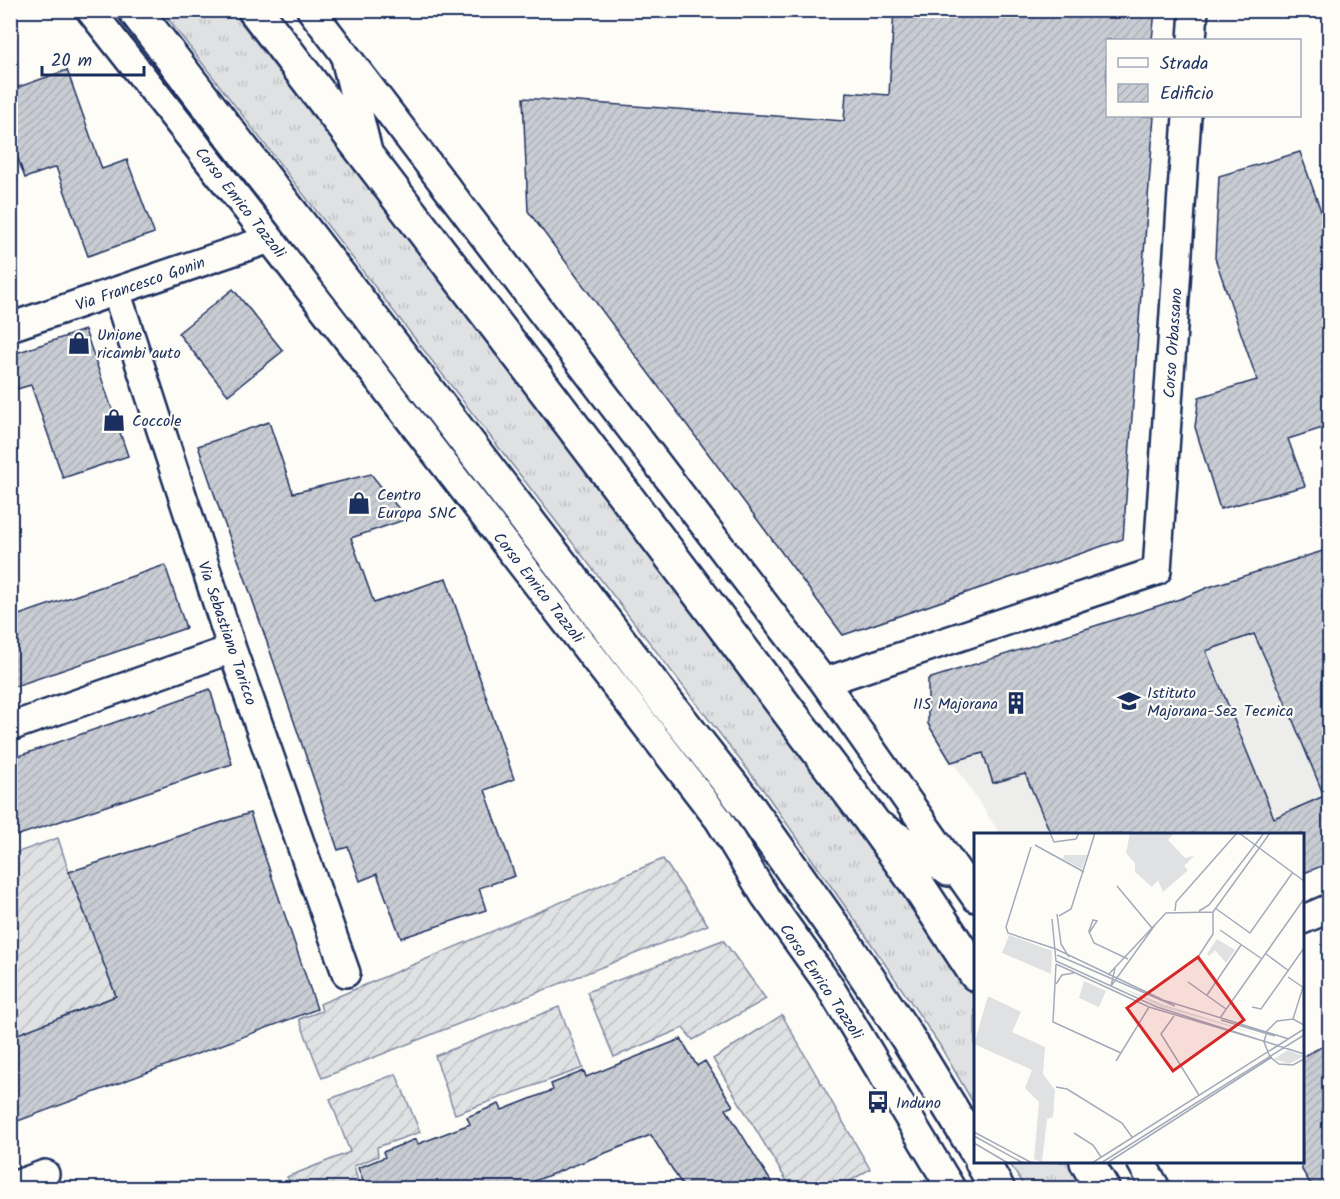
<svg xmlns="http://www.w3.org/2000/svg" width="1340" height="1199" viewBox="0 0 1340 1199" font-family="Kalam,sans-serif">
<defs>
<pattern id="grass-tufts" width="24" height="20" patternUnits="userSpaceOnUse" patternTransform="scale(1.5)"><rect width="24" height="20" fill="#e0e1e3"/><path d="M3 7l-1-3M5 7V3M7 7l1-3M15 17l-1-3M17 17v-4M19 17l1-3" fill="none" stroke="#c0c1c5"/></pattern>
<pattern id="garden-furrows" width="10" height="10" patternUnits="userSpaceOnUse" patternTransform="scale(1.5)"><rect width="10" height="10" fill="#e0e1e3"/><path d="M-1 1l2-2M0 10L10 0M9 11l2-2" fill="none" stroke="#c0c1c5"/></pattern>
<pattern id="building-hatch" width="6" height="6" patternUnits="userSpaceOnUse" patternTransform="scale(1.5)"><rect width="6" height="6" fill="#c9ccd3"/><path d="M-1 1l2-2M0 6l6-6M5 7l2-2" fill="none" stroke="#acb0b8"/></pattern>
</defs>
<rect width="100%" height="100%" fill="#fdfcf7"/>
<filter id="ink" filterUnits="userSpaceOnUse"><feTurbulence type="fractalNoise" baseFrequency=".0167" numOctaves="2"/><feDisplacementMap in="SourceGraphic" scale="12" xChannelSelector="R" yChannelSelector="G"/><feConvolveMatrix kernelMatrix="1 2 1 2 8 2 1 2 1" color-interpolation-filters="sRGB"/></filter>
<g filter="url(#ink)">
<path fill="#edeeec" d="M 1329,549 L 1329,863 L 1303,874 L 1302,834 L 1000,834 L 928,724 L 928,679 Z"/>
<path fill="url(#grass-tufts)" stroke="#7e88a0" stroke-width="1.5" d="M 162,11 L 232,11 L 808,757 L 914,906 L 975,998 L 975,1106 L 939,1044 L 866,936 L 764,791 Z
M 1009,1162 L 1073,1162 L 1089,1188 L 1025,1188 Z"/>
<path fill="url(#garden-furrows)" stroke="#7e88a0" stroke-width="1.5" d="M 58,838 L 69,872 L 116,996 L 11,1037 L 10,855 Z
M 663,859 L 708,925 L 322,1078 L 299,1019 L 322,1011 L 320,1004 Z
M 723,940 L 766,999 L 693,1040 L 683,1028 L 614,1057 L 587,992 Z
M 559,1007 L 583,1068 L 455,1114 L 435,1056 Z
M 782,1015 L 870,1169 L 839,1188 L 791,1188 L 713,1059 Z
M 396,1074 L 420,1132 L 377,1147 L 378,1156 L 354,1166 L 358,1182 L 342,1188 L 293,1188 L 287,1177 L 350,1152 L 330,1099 Z"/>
<path fill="url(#building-hatch)" stroke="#1b2f5e" stroke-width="1.5" fill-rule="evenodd" d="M 894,10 L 1155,10 L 1152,40 L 1107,40 L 1107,116 L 1154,116 L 1123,539 L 843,635 L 528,211 L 523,98 L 844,121 L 846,92 L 889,95 Z
M 67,70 L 102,169 L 127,160 L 154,233 L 88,256 L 56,167 L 25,178 L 10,137 L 10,90 Z
M 1300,152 L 1329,234 L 1329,426 L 1288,439 L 1305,486 L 1220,509 L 1195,427 L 1199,397 L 1257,380 L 1215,258 L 1219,176 Z
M 233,289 L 283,351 L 228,395 L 178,333 Z
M 85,330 L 128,456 L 63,478 L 31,385 L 17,389 L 10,370 L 10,355 Z
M 269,422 L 293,493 L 371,474 L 407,519 L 351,538 L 374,603 L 446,578 L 514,779 L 485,790 L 515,876 L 479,888 L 486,910 L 401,938 L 377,874 L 360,881 L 348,847 L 338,850 L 244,575 L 222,517 L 198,446 Z
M 1329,549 L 1329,863 L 1302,874 L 1302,834 L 1051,834 L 1025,774 L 993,783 L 983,753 L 951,762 L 928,724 L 928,679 L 1183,598 L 1209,587 ZM 1254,634 L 1287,706 L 1324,796 L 1274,818 L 1206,651 Z
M 165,565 L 186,628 L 10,688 L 10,618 Z
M 210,689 L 232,764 L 10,838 L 10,759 Z
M 250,813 L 317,1009 L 10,1124 L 10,1037 L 116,996 L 69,872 Z
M 681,1039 L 697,1066 L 705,1061 L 733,1106 L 726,1109 L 775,1188 L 684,1188 L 651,1135 L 517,1188 L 366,1188 L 358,1168 L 385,1157 L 383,1152 L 416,1139 L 418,1144 L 470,1124 L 467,1117 L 499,1104 L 502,1110 L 553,1090 L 551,1084 L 584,1071 L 586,1077 Z
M 1329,1043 L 1329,1188 L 1313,1188 L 1302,1170 L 1302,1057 Z"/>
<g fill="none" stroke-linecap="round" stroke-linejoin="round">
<g stroke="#1b2f5e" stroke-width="32">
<path id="minor" d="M 90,10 L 270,239 L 719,820 L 765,896 L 828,984 L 951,1188
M 311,10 L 824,682 L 976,898
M 1192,40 L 1194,10
M 346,62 L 369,156
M 116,291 L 232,649 L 346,973
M 10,327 L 270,239
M 824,682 L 1157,571 L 1187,116
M 10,727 L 232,649
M 876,823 L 905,841 L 948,872
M 1302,920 L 1330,908
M 1141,1162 L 1156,1188
M 10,1187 L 45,1174"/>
</g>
<g stroke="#1b2f5e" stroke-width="38">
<path id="tertiary" d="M 135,10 L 576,584 L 659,693 L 746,804 L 839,935 L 907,1037 L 976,1150
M 255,10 L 531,371 L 870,819 L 915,881 L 976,974
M 982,1162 L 997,1188
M 1087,1162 L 1102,1188"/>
</g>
<use href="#minor" stroke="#fdfcf7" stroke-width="27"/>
<use href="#tertiary" stroke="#fdfcf7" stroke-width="33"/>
</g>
</g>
<defs>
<g id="shop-bare" transform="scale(1.8)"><path d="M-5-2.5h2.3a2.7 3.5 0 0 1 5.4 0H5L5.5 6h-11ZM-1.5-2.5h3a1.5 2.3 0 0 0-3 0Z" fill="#1b2f5e" stroke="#fdfcf7" stroke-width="2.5" paint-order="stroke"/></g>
<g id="school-bare" transform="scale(1.8)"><path d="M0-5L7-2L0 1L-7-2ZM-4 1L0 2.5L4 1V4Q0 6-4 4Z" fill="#1b2f5e" stroke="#fdfcf7" stroke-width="2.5" paint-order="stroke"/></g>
<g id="building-bare" transform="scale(1.8)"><path d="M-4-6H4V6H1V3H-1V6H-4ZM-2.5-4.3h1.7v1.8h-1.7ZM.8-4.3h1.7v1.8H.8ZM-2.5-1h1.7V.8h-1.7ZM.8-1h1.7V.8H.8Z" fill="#1b2f5e" stroke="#fdfcf7" stroke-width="2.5" paint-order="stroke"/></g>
<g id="bus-bare" transform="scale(1.8)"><path d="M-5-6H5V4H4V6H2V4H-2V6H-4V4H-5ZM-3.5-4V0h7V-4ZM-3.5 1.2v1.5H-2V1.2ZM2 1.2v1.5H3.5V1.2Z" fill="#1b2f5e" stroke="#fdfcf7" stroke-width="2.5" paint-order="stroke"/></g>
</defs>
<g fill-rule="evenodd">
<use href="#shop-bare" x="79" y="343"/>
<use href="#shop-bare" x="114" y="420"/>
<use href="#shop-bare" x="359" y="503"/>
<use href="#school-bare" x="1129" y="701"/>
<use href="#building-bare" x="1016" y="703"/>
<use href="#bus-bare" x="878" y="1102"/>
</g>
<g text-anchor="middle" stroke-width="4.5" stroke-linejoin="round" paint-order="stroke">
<g font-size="16" fill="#1b2f5e" stroke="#fdfcf7">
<text transform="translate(241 202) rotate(52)" y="6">Corso Enrico Tazzoli</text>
<text transform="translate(140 283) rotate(-19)" y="6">Via Francesco Gonin</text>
<text transform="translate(1172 343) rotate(-86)" y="6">Corso Orbassano</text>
<text transform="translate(539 587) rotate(52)" y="6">Corso Enrico Tazzoli</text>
<text transform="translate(228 633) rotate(71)" y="6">Via Sebastiano Taricco</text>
<text transform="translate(822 981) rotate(56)" y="6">Corso Enrico Tazzoli</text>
</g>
<g font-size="16" fill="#1b2f5e" stroke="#fdfcf7" text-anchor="start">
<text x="97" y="340">Unione<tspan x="97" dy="18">ricambi auto</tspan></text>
<text x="132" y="426">Coccole</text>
<text x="377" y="500">Centro<tspan x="377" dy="18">Europa SNC</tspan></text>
<text x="1147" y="698">Istituto<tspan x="1147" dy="18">Majorana-Sez Tecnica</tspan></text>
<text x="998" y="709" text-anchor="end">IIS Majorana</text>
<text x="896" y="1108">Induno</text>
</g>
</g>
<g transform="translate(974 833)">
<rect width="330" height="330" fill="#fdfcf7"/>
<path d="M 35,102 L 78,118 L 77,141 L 28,120 ZM 110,148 L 132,158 L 125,174 L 105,165 ZM 142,152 L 188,171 L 290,203 L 187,174 ZM 14,163 L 47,179 L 38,199 L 71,214 L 69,241 L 81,257 L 79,284 L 73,286 L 68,329 L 60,326 L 65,269 L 51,255 L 58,237 L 0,211 ZM 314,217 L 316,218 L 330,223 L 315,231 L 300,226 Z" fill="#e0e1e3"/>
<path d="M 156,0 L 200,0 L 194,7 L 211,25 L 220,23 L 210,33 L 214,37 L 189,59 L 184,47 L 178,54 L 161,39 L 161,30 L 152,20 ZM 90,22 L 113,22 L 108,36 L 89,26 Z" fill="#e0e1e3"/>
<path d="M 243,106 L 261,117 L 252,130 L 241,117 L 235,123 L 233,121 Z" fill="#e0e1e3"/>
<path fill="none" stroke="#a3aaba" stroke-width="1.5" d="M 76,0 L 80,9 L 102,6 L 105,0M 265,0 L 330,48M 61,12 L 110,39M 57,14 L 32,94 L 34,100 L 82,116 L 189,167 L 315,206M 143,53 L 178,95M 241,75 L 276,100 L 319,39M 201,78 L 202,69 L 263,0M 225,78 L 235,72 L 290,0M 83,81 L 87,111 L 95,124M 85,83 L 97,76 L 121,0M 78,86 L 82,128 L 183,174 L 330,221M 246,97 L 288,126M 115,100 L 123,88 L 119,87 L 115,98 L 115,99 L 116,101 L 120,110 L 154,126M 292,121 L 315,138M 83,122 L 201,173M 222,127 L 239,101 L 239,79M 82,131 L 175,174 L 296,210M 82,131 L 79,189 L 147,220M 134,142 L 192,80 L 239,79 L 296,0M 314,144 L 330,155M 214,149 L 252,176M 82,151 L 88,142 L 100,140M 137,153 L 181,92M 137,153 L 141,135M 233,162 L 267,112M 278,174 L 287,176 L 330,115M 200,183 L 187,201 L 225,262M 246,185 L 330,66M 319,186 L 330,151M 247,187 L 301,203M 330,192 L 319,186 L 303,188 L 293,198 L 290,209 L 296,224 L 305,231 L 319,232 L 330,226M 142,228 L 175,174M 82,254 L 93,256 L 148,290 L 158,304M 0,299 L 58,330M 100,300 L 119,312 L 127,324M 0,303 L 49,330M 0,310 L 34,330M 118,330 L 330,196M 127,330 L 330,202M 133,330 L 298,224"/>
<path fill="#d62828" fill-opacity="0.15" stroke="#d62828" stroke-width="3" d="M 224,124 L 270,187 L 199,238 L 153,175 Z"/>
<rect width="330" height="330" fill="none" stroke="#1b2f5e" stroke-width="3"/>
</g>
<rect width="1340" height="1199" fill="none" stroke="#fdfcf7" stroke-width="36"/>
<rect x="18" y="18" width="1304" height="1163" fill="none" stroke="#1b2f5e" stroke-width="2" filter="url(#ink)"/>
<rect x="1106" y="39" width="195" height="78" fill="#fdfcf7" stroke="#a3aaba" stroke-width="1.5"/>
<rect x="1118" y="58" width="30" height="9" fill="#fdfcf7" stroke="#a3aaba" stroke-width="1.5"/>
<text x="1160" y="69" font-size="18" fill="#1b2f5e">Strada</text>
<rect x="1118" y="84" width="30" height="18" fill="url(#building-hatch)" stroke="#a3aaba" stroke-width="1.5"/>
<text x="1160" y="99" font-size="18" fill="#1b2f5e">Edificio</text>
<path d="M42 66v9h102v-9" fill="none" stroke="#1b2f5e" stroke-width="3"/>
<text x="51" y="66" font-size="18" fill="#1b2f5e" stroke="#fdfcf7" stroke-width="4.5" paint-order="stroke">20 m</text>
</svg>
